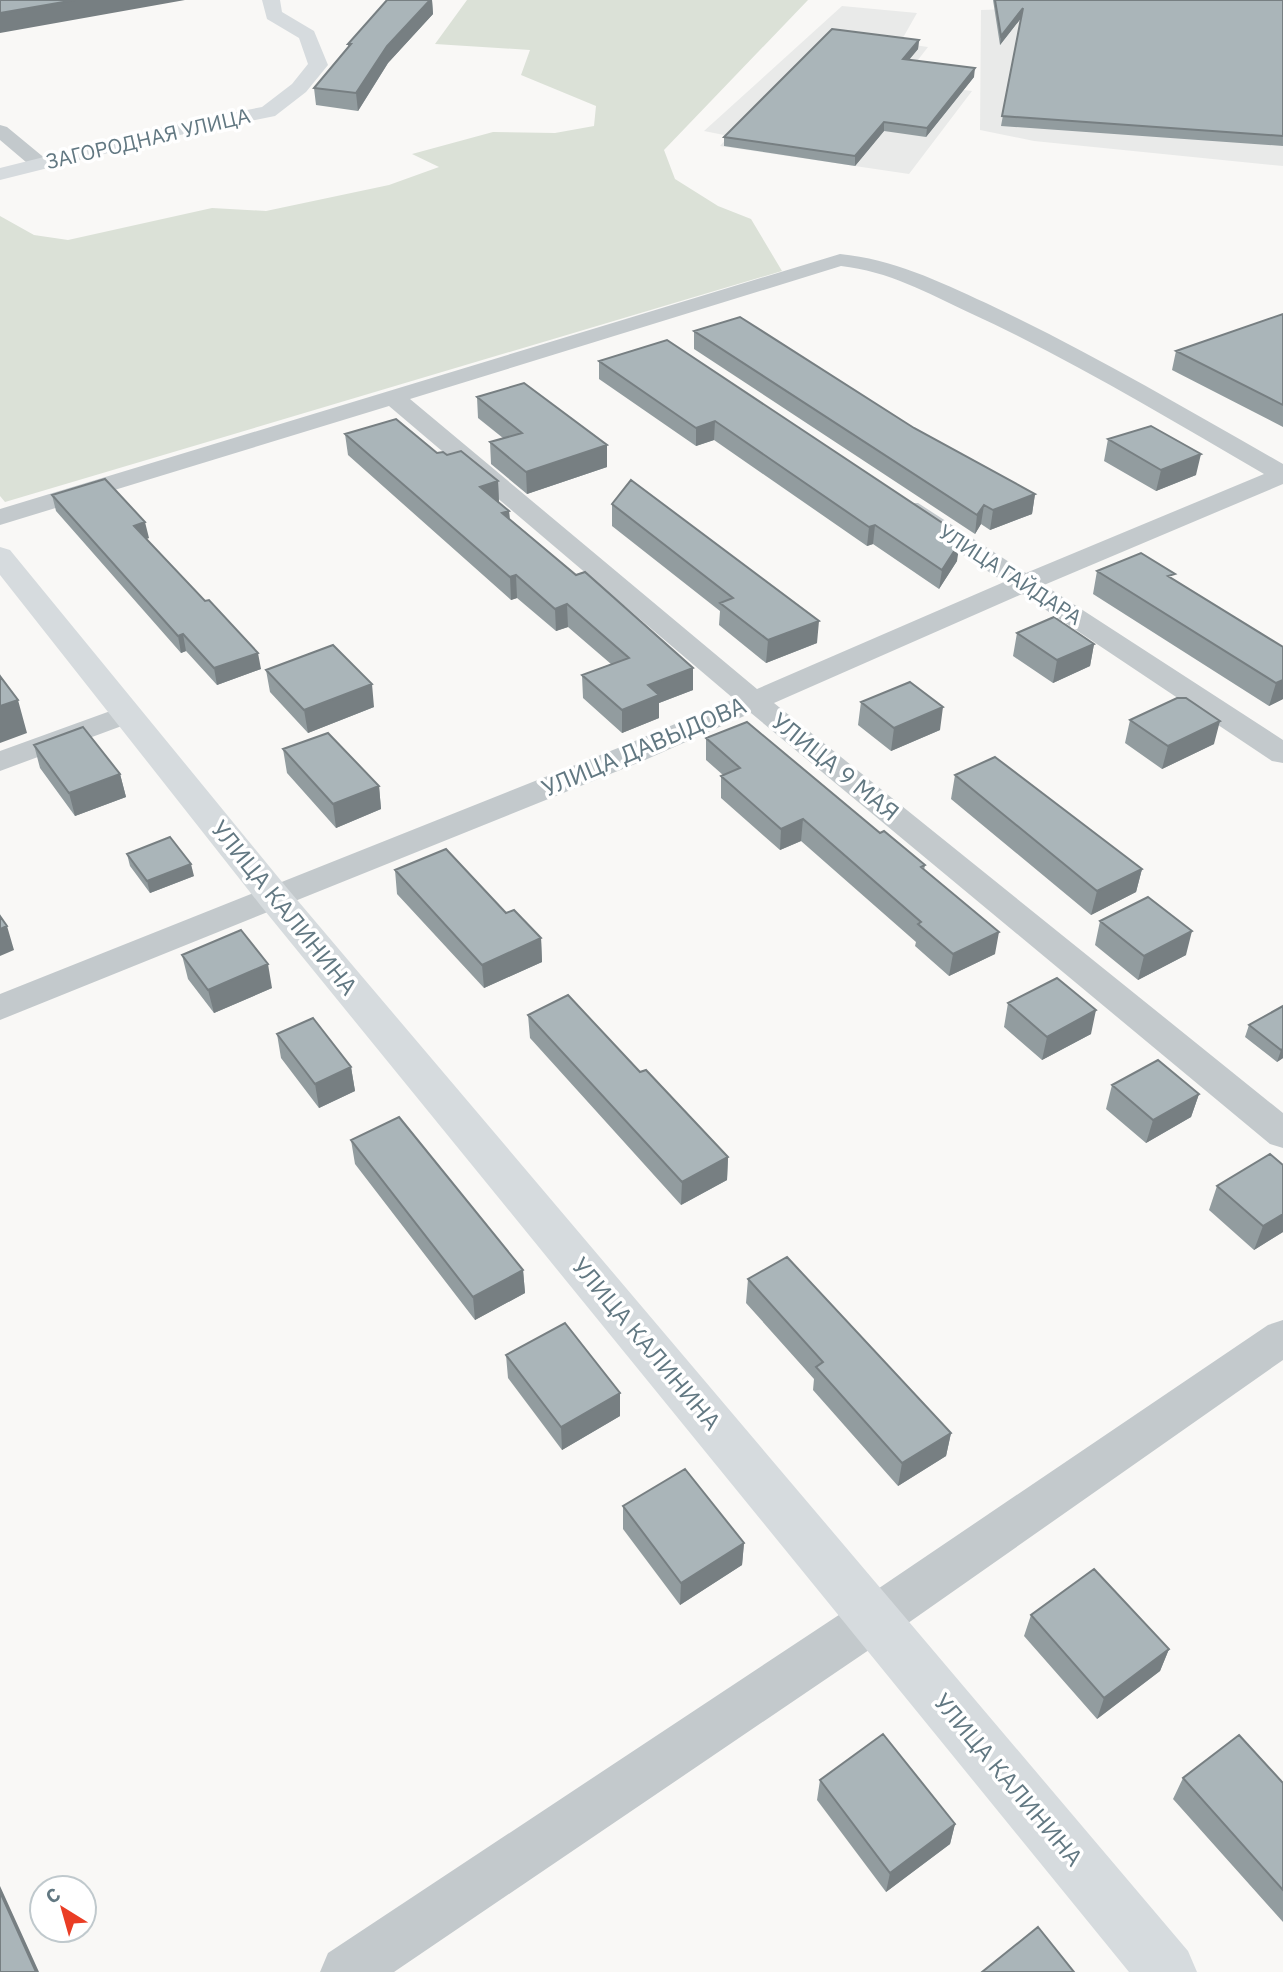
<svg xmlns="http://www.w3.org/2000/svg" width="1283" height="1972" viewBox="0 0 1283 1972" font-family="'IBM Plex Sans',sans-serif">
<rect width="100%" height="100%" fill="#f9f8f6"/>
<path fill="#e9eae9" d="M 1283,0 L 1283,166 L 1034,141 L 980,130 L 981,10 Z
M 842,6 L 917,13 L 900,43 L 928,47 L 914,65 L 934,86 L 972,91 L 909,174 L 720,146 L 729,136 L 704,131 Z"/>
<path fill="#dbe1d7" d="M 467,0 L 808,0 L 664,150 L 675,179 L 718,206 L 751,219 L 782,271 L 5,502 L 0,496 L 0,216 L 34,235 L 68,240 L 212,208 L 266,211 L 389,185 L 439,167 L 412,154 L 493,132 L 555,133 L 594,126 L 596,106 L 521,75 L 530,50 L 435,44 Z"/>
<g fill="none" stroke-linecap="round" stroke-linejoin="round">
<path fill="#c3c9cc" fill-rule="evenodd" d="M 0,125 L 7,127 L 47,160 L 50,164 L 47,168 L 33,168 L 0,140 Z
M 840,254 C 893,259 938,281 986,303 C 1088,351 1185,408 1283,464 L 1283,484 L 1044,585 L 1283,740 L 1283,763 L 1272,761 L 1022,594 L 774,703 L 1283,1113 L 1283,1148 L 1270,1144 L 751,713 L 645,760 L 0,1020 L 0,994 L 623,746 L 734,699 L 389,406 L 0,525 L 0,509 ZM 841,266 C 888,271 928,293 970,313 C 1072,360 1167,418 1264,474 L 1026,573 L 918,503 L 900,503 L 896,508 L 900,513 L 1004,582 L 757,689 L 410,399 Z
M 127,705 L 138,708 L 142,714 L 138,720 L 0,771 L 0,751 Z
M 1283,1320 L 1283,1360 L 891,1635 L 394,1972 L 320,1972 L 328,1953 L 857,1603 L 1268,1325 Z"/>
<path fill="#d6dbde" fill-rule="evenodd" d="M 262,0 L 280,0 L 282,12 L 314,31 L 328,65 L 306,92 L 275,116 L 180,135 L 0,180 L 0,168 L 180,123 L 262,107 L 292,84 L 308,64 L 299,38 L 267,19 Z
M 0,547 L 10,550 L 287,888 L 1188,1951 L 1197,1972 L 1129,1972 L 261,906 L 0,575 Z"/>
</g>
<path fill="#929c9f" d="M 387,0 L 432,0 L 433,14 L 388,63 L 358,111 L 316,105 L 314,88 L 348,47 L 348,44 Z
M 993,0 L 1283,0 L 1283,146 L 1001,126 L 1021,18 L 1000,45 Z
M 919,40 L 918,49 L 909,60 L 974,77 L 926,137 L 884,131 L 855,166 L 724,146 L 724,137 Z
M 1283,314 L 1283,427 L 1172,370 L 1176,351 Z
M 694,331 L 914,428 L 1035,494 L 1032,514 L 990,530 L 981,524 L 975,534 L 694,349 Z
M 599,361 L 950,528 L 949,535 L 957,561 L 939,589 L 873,544 L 867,546 L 714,440 L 696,446 L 599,379 Z
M 477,397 L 607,445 L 607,467 L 527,494 L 491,464 L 490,442 L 503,438 L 478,418 Z
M 345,434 L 447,455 L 498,481 L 499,503 L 509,511 L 510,519 L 576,575 L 693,668 L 693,690 L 659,703 L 659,718 L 622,733 L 583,698 L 582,675 L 611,664 L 568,627 L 556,631 L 517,598 L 511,600 L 348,455 Z
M 1108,439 L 1196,475 L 1156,491 L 1104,461 Z
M 52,495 L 149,538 L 146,539 L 261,669 L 217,685 L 186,651 L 181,653 L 56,511 Z
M 612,504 L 817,643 L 766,663 L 719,625 L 720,611 L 612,526 Z
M 1097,571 L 1173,579 L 1283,647 L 1283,699 L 1269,706 L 1093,594 Z
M 1017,633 L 1094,644 L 1090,666 L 1053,683 L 1013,656 Z
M 266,670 L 374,707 L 308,733 L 270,692 Z
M 861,702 L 940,730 L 891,751 L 858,725 Z
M 1130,720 L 1214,744 L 1162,769 L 1125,743 Z
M 706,738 L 880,833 L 925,865 L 924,870 L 995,954 L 949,976 L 915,946 L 916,942 L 801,841 L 780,850 L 721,798 L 721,776 L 723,775 L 706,760 Z
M 34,745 L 120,774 L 126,797 L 75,816 L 40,768 Z
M 283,749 L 379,786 L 381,809 L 336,828 L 287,773 Z
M 955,775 L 1142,869 L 1136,892 L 1091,915 L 951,799 Z
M 127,854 L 194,876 L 150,893 L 130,866 Z
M 395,870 L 506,913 L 541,938 L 542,962 L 484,988 L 397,894 Z
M 1100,921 L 1186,955 L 1138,980 L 1095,945 Z
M 182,955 L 272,988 L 214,1013 L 188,979 Z
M 1008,1003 L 1091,1034 L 1042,1060 L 1004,1027 Z
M 1283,1006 L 1283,1058 L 1277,1062 L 1245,1037 L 1249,1025 Z
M 528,1015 L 640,1072 L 728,1157 L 727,1180 L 681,1205 L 530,1038 Z
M 277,1034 L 351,1067 L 355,1091 L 319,1108 L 281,1058 Z
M 1112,1085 L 1199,1094 L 1191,1117 L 1146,1143 L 1106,1109 Z
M 351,1140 L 523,1270 L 525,1293 L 475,1320 L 355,1164 Z
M 1283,1165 L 1283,1232 L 1254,1250 L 1209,1210 L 1217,1186 Z
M 748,1279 L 951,1433 L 946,1456 L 898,1486 L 813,1390 L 814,1379 L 746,1303 Z
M 506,1355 L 620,1393 L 620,1416 L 562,1450 L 508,1378 Z
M 623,1506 L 744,1543 L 742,1565 L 680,1605 L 623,1529 Z
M 1031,1615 L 1169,1649 L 1160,1671 L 1097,1719 L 1024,1636 Z
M 1183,1778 L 1283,1783 L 1283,1922 L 1173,1799 Z
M 820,1780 L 955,1824 L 950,1844 L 886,1892 L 817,1800 Z"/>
<path fill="#777f82" d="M 75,0 L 185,0 L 0,33 L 0,13 Z
M 430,0 L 432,0 L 433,14 L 388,63 L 358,111 L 356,93 L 387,46 Z
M 1023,8 L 1022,17 L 1000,45 L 1001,36 Z
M 919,40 L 918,49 L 902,68 L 903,59 Z
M 975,68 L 974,77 L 926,137 L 927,128 Z
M 884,122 L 884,131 L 855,166 L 855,156 Z
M 715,421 L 714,440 L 696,446 L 696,428 Z
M 607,445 L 607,467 L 527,494 L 526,472 Z
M 1201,454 L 1196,475 L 1156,491 L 1161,470 Z
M 498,481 L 499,503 L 480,487 Z
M 1035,494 L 1032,514 L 990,530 L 993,510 Z
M 984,505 L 981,524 L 975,534 L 977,515 Z
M 509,511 L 510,533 L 502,513 Z
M 145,522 L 149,538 L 137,542 L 134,526 Z
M 875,525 L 873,544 L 867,546 L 869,527 Z
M 950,528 L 948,547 L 942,531 Z
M 960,542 L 957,561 L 939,589 L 942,570 Z
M 516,575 L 517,598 L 511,600 L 510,577 Z
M 567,604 L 568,627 L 556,631 L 555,609 Z
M 819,621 L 817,643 L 766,663 L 768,640 Z
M 183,634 L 186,651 L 181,653 L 178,636 Z
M 1094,644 L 1090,666 L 1053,683 L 1057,660 Z
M 258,653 L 261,669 L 217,685 L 214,668 Z
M 693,668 L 693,690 L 659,703 L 659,718 L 622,733 L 622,710 L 648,685 Z
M 1283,680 L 1283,699 L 1269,706 L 1276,683 Z
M 372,684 L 374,707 L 308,733 L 304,710 Z
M 18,700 L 27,733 L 0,743 L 0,706 Z
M 943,707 L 940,730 L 891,751 L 894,728 Z
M 1220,721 L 1214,744 L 1162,769 L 1168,746 Z
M 120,774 L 126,797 L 75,816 L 69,793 Z
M 379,786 L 381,809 L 336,828 L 333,804 Z
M 803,819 L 801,841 L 780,850 L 781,829 Z
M 191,864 L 194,876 L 150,893 L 147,881 Z
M 1142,869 L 1136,892 L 1091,915 L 1097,891 Z
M 7,926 L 14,950 L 0,956 L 0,929 Z
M 1192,931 L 1186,955 L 1138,980 L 1144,956 Z
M 999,932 L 995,954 L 949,976 L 953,954 Z
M 541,938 L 542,962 L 484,988 L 482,965 Z
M 268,964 L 272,988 L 214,1013 L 208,990 Z
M 1096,1010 L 1091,1034 L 1042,1060 L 1047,1037 Z
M 1283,1049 L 1283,1058 L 1277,1062 L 1281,1050 Z
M 351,1067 L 355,1091 L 319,1108 L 315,1084 Z
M 1199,1094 L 1191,1117 L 1146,1143 L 1153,1120 Z
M 728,1157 L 727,1180 L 681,1205 L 682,1182 Z
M 1283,1214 L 1283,1232 L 1254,1250 L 1263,1226 Z
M 523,1270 L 525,1293 L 475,1320 L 473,1297 Z
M 620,1393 L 620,1416 L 562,1450 L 561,1427 Z
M 951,1433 L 946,1456 L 898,1486 L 902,1463 Z
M 744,1543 L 742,1565 L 680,1605 L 681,1583 Z
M 1169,1649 L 1160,1671 L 1097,1719 L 1104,1698 Z
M 955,1824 L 950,1844 L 886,1892 L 890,1873 Z
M 0,1886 L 39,1972 L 36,1972 L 0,1892 Z"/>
<path fill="#aab5b9" stroke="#777f82" stroke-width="2" d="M 0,0 L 75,0 L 0,13 Z
M 387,0 L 430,0 L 387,46 L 356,93 L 314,88 L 351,44 L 348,44 Z
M 995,0 L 1283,0 L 1283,136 L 1002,116 L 1023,8 L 1001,36 Z
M 832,29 L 919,40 L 903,59 L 975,68 L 927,128 L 884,122 L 855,156 L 724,137 Z
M 1283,314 L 1283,405 L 1176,351 Z
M 740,317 L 914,428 L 1035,494 L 993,510 L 984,505 L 977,515 L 694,331 Z
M 667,340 L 950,528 L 942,531 L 960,542 L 942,570 L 875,525 L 869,527 L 715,421 L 696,428 L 599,361 Z
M 524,383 L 607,445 L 526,472 L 490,442 L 522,433 L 477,397 Z
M 396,419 L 437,453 L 443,452 L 447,455 L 461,451 L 498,481 L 480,487 L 509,511 L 502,513 L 576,575 L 585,572 L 693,668 L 648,685 L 659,695 L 622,710 L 582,675 L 629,658 L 567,604 L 555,609 L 516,575 L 510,577 L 345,434 Z
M 1151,426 L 1201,454 L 1161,470 L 1108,439 Z
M 105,479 L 145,522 L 134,526 L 205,601 L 209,600 L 258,653 L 214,668 L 183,634 L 178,636 L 52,495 Z
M 631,480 L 819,621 L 768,640 L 720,603 L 733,598 L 612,504 Z
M 1141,553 L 1175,574 L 1168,576 L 1283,647 L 1283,680 L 1276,683 L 1097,571 Z
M 1054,617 L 1094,644 L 1057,660 L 1017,633 Z
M 333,645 L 372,684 L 304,710 L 266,670 Z
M 0,676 L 18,700 L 0,706 Z
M 910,682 L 943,707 L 894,728 L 861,702 Z
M 1177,698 L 1186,698 L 1220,721 L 1168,746 L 1130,720 Z
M 747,722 L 880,833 L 884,831 L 925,865 L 921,867 L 999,932 L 953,954 L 918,924 L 921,922 L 803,819 L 781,829 L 721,776 L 740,768 L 706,738 Z
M 83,727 L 120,774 L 69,793 L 34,745 Z
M 328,733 L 379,786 L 333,804 L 283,749 Z
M 995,757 L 1142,869 L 1097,891 L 955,775 Z
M 170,837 L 191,864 L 147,881 L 127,854 Z
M 446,849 L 506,913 L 514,910 L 541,938 L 482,965 L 395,870 Z
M 1148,897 L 1192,931 L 1144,956 L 1100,921 Z
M 0,916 L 7,926 L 0,929 Z
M 241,930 L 268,964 L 208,990 L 182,955 Z
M 1057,978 L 1096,1010 L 1047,1037 L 1008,1003 Z
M 568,995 L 640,1072 L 646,1070 L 728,1157 L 682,1182 L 528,1015 Z
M 1283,1006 L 1283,1049 L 1281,1050 L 1249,1025 Z
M 313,1018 L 351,1067 L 315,1084 L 277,1034 Z
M 1158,1060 L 1199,1094 L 1153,1120 L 1112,1085 Z
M 399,1117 L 523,1270 L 473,1297 L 351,1140 Z
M 1270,1154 L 1283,1165 L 1283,1214 L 1263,1226 L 1217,1186 Z
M 787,1257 L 951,1433 L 902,1463 L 816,1367 L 823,1362 L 748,1279 Z
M 565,1323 L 620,1393 L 561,1427 L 506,1355 Z
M 685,1469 L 744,1543 L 681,1583 L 623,1506 Z
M 1094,1569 L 1169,1649 L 1104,1698 L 1031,1615 Z
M 883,1734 L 955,1824 L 890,1873 L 820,1780 Z
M 1239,1735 L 1283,1783 L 1283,1890 L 1183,1778 Z
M 0,1892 L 36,1972 L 0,1972 Z
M 1038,1927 L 1074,1972 L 982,1972 Z"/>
<g text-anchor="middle" stroke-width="7" stroke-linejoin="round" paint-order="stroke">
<g font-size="21" fill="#627882" stroke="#fff">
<text transform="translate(148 139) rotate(-13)" y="7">ЗАГОРОДНАЯ УЛИЦА</text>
<text transform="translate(1010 575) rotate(33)" y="7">УЛИЦА ГАЙДАРА</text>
</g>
<g font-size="24" fill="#627882" stroke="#fff">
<text transform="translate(644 747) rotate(-23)" y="8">УЛИЦА ДАВЫДОВА</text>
<text transform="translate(835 767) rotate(39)" y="8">УЛИЦА 9 МАЯ</text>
<text transform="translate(284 908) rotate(51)" y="8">УЛИЦА КАЛИНИНА</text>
<text transform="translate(646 1344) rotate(50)" y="8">УЛИЦА КАЛИНИНА</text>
<text transform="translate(1008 1780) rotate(50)" y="8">УЛИЦА КАЛИНИНА</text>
</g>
</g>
<g transform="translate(63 1909) rotate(323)"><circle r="33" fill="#ffffff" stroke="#c0c9cd" stroke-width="2"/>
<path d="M0-5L12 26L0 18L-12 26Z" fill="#ea3d25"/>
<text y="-10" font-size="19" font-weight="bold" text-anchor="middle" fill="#627882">С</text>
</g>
</svg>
